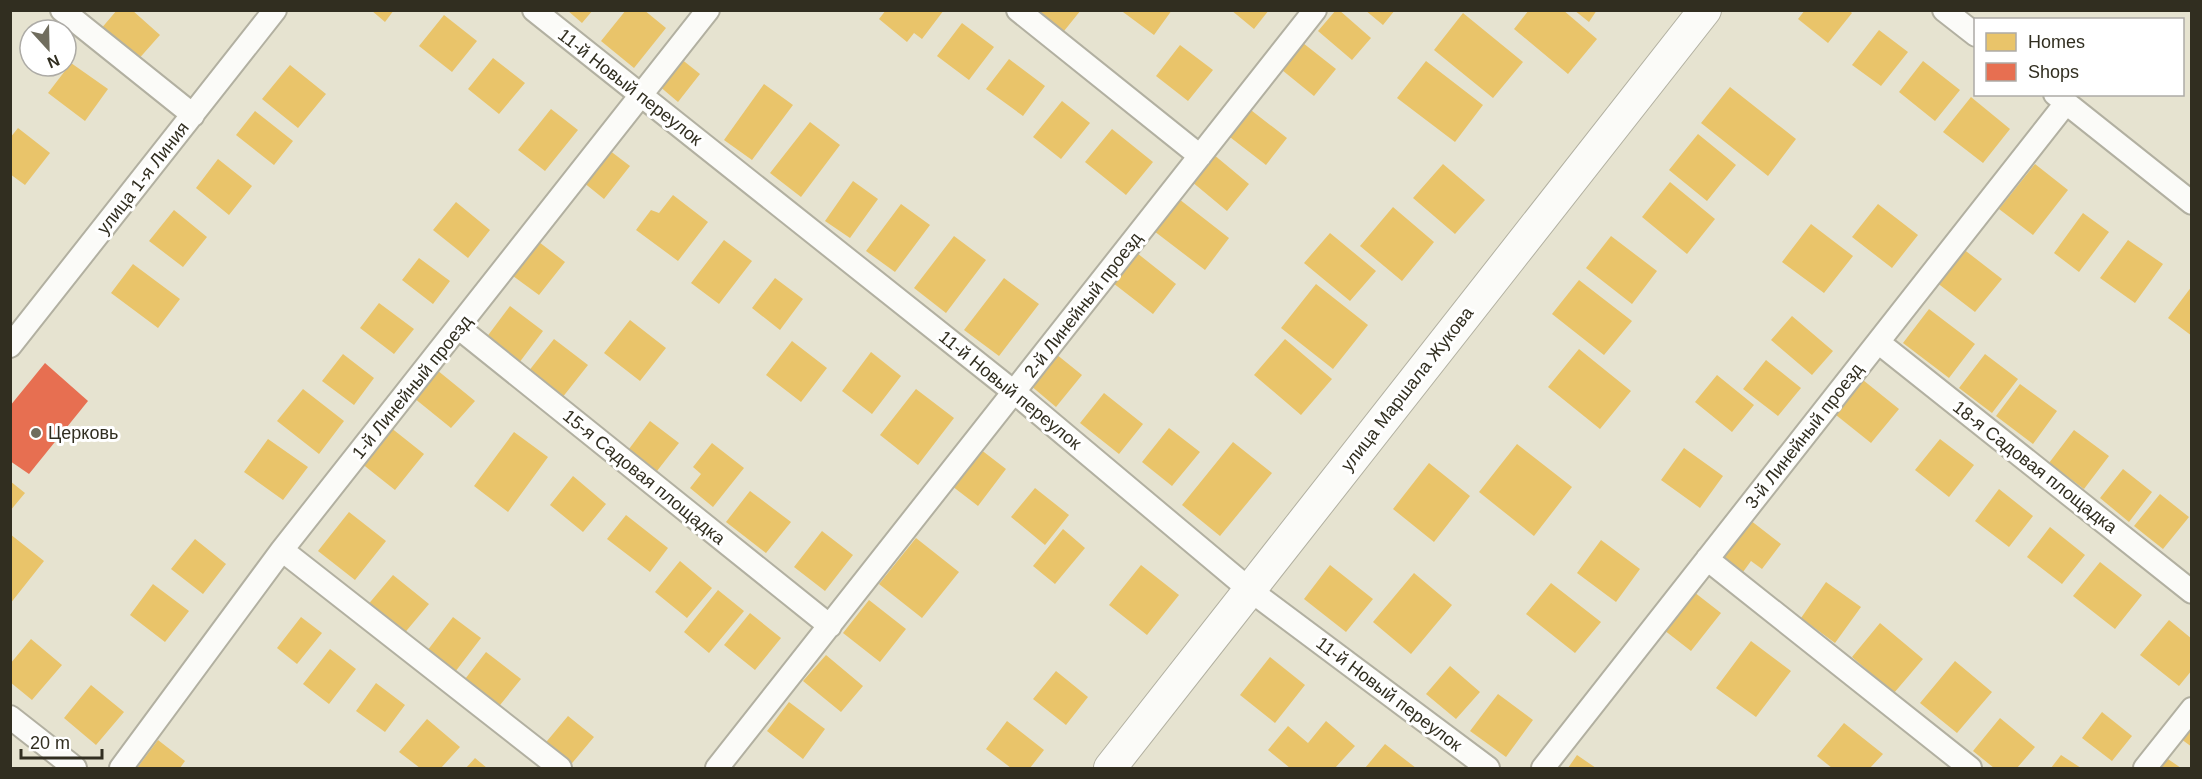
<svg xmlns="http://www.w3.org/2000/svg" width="2202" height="779" viewBox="0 0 2202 779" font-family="Arial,sans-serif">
<rect width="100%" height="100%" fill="#e6e3d0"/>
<path fill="#e9c46a" d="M 117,10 L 132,10 L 160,35 L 136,62 L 100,30 Z
M 371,10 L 394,10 L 385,22 Z
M 567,10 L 593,10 L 582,23 Z
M 626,10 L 644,10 L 666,28 L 634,68 L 601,41 Z
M 886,10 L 944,10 L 922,39 L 914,33 L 907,42 L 879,19 Z
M 1032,10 L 1081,10 L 1060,36 Z
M 1124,10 L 1172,10 L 1154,35 L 1123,12 Z
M 1231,10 L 1269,10 L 1254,29 Z
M 1336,10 L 1339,10 L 1371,38 L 1352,60 L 1318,31 Z
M 1365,10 L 1395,10 L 1383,25 Z
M 1529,10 L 1563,10 L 1597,39 L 1568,74 L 1514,29 Z
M 1574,10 L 1597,10 L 1589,22 Z
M 1805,10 L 1849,10 L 1852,13 L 1828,43 L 1798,19 Z
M 1463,13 L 1523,62 L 1493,98 L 1434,50 Z
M 444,15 L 477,41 L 452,72 L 419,46 Z
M 962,23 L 994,47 L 969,80 L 937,56 Z
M 1879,30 L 1908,52 L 1881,86 L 1852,65 Z
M 1303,43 L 1336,69 L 1314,96 L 1282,70 Z
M 1180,45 L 1213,70 L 1188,101 L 1156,76 Z
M 493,58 L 525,83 L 499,114 L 468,89 Z
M 680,58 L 700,74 L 678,102 L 658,85 Z
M 1009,59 L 1045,86 L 1023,116 L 986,89 Z
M 1426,61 L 1483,105 L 1455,142 L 1397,98 Z
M 1923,61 L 1960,90 L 1935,121 L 1899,92 Z
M 71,63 L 108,89 L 85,121 L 48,93 Z
M 290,65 L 326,94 L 298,128 L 262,99 Z
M 764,84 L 793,105 L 752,160 L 724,140 Z
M 1730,87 L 1796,139 L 1768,176 L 1701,123 Z
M 1971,97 L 2010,129 L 1983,163 L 1943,132 Z
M 1062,101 L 1090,123 L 1061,159 L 1033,137 Z
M 1247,107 L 1287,138 L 1266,165 L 1226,134 Z
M 551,109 L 578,130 L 545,171 L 518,150 Z
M 255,111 L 293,141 L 274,165 L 236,135 Z
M 810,122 L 840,145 L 801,197 L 770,173 Z
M 18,128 L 50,153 L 25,185 L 10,174 L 10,138 Z
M 1112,129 L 1153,162 L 1126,195 L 1085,162 Z
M 1698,134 L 1736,165 L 1707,201 L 1669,170 Z
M 609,150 L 630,166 L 604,199 L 583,182 Z
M 1213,154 L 1249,184 L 1227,211 L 1191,181 Z
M 218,159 L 252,186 L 229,215 L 196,188 Z
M 1443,164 L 1485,200 L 1455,234 L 1413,198 Z
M 2035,164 L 2068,190 L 2033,235 L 1999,209 Z
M 853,181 L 878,199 L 850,238 L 825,221 Z
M 1670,182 L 1715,219 L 1687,254 L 1642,217 Z
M 673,195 L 708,222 L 678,261 L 636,230 L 651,210 L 659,213 Z
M 1179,199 L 1229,238 L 1205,270 L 1154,231 Z
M 456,202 L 490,230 L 468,258 L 433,230 Z
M 901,204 L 930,225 L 895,272 L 866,251 Z
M 1878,204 L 1918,235 L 1892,268 L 1852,237 Z
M 1393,207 L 1434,242 L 1402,281 L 1360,246 Z
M 174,210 L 207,237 L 183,267 L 149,241 Z
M 2083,213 L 2109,232 L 2079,272 L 2054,253 Z
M 1811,224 L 1853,256 L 1824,293 L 1782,262 Z
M 1330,233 L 1376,271 L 1350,301 L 1304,263 Z
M 954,236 L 986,260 L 946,313 L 914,288 Z
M 1611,236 L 1657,271 L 1632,304 L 1586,268 Z
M 724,240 L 752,261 L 719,304 L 691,283 Z
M 2128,240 L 2163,264 L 2135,303 L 2100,278 Z
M 539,242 L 565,262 L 539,295 L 513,276 Z
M 1962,248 L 2002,279 L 1975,312 L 1936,282 Z
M 1137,253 L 1176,284 L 1153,314 L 1113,283 Z
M 419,258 L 450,281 L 433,304 L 402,280 Z
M 133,264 L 180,299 L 158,328 L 111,293 Z
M 775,278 L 803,299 L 780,330 L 752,308 Z
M 1004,278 L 1039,304 L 999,356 L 964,330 Z
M 1579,280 L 1632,321 L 1604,355 L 1552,314 Z
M 1316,284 L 1368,325 L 1333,369 L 1281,328 Z
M 2192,286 L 2192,336 L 2168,318 Z
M 379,303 L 414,329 L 394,354 L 360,328 Z
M 510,306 L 543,331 L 519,363 L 486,338 Z
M 1929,309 L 1975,344 L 1949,378 L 1903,343 Z
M 1792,316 L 1833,351 L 1812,375 L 1771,340 Z
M 630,320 L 666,348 L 640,381 L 604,353 Z
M 554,339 L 588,365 L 562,398 L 528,372 Z
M 1285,339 L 1332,379 L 1301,415 L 1254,375 Z
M 792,341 L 827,368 L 801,402 L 766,375 Z
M 1579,349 L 1631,391 L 1600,429 L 1548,387 Z
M 871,352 L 901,376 L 872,414 L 842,391 Z
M 343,354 L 374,378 L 354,405 L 322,381 Z
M 1056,354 L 1082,375 L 1056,407 L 1030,385 Z
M 1985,354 L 2018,379 L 1992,413 L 1959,388 Z
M 1766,360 L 1801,388 L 1778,416 L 1743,389 Z
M 437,370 L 475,401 L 451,428 L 414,398 Z
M 1717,375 L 1754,405 L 1732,432 L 1695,402 Z
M 1863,380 L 1899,409 L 1871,443 L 1836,415 Z
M 2020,384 L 2057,411 L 2033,444 L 1996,416 Z
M 303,389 L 344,421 L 319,454 L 277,421 Z
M 916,389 L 954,418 L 918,465 L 880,435 Z
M 1104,393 L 1143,424 L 1119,454 L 1080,423 Z
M 650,421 L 679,443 L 657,471 L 629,449 Z
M 390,427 L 424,454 L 395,490 L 361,463 Z
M 1169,428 L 1200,452 L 1172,486 L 1142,462 Z
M 2074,430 L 2109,456 L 2084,489 L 2049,463 Z
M 514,432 L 548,457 L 508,512 L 474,486 Z
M 268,439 L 308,467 L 283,500 L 244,472 Z
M 1940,439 L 1974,465 L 1949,497 L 1915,470 Z
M 1233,442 L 1272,473 L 1220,536 L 1182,505 Z
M 712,443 L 744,468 L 713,507 L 690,488 L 701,474 L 693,467 Z
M 1517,444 L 1572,487 L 1534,536 L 1479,492 Z
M 1684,448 L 1723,476 L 1700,508 L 1661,480 Z
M 980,449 L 1006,469 L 978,506 L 952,486 Z
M 1429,463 L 1470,496 L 1434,542 L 1393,509 Z
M 2123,469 L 2152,492 L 2129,522 L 2100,498 Z
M 573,476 L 606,504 L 583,532 L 550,505 Z
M 10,481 L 25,493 L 10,511 Z
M 1035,488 L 1069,515 L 1045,545 L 1011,517 Z
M 1999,489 L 2033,516 L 2009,547 L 1975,521 Z
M 750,491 L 791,522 L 766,553 L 726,522 Z
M 2160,494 L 2189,517 L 2163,549 L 2134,526 Z
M 349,512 L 386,541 L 355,580 L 318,551 Z
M 626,515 L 668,548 L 650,572 L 607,539 Z
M 1750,520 L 1781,544 L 1762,569 L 1751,561 L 1743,572 L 1723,556 Z
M 2050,527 L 2085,555 L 2062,584 L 2027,557 Z
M 1063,529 L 1085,548 L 1055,584 L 1033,566 Z
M 822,531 L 853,555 L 825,591 L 794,567 Z
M 10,534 L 44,561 L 10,604 Z
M 916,538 L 959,572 L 922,618 L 879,584 Z
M 195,539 L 226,564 L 203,594 L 171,569 Z
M 1601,540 L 1640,569 L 1616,602 L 1577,573 Z
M 680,561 L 712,588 L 687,618 L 655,592 Z
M 2100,562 L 2142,595 L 2115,629 L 2073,596 Z
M 1141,565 L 1179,595 L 1147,635 L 1109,605 Z
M 1330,565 L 1373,599 L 1346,632 L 1304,599 Z
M 1414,573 L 1452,605 L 1411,654 L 1373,622 Z
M 393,575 L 429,604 L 402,636 L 366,607 Z
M 1826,582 L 1861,607 L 1835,643 L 1801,618 Z
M 1551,583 L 1601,622 L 1575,653 L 1526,614 Z
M 153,584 L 189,611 L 165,642 L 130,615 Z
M 718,590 L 744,611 L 709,653 L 684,632 Z
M 1694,592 L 1721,613 L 1691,651 L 1664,630 Z
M 869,600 L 906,629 L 880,662 L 843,633 Z
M 750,613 L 781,638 L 755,670 L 724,645 Z
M 301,617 L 322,633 L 297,664 L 277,648 Z
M 453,617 L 481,638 L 452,676 L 424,655 Z
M 2169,620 L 2192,639 L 2192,670 L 2179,686 L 2140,655 Z
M 1880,623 L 1923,659 L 1894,693 L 1852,657 Z
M 31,639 L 62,665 L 32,700 L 10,682 L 10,664 Z
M 1751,641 L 1791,671 L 1756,717 L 1716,688 Z
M 330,649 L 356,669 L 329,704 L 303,684 Z
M 486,652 L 521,679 L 496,710 L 462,683 Z
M 826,655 L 863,686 L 841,712 L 803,681 Z
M 1270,657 L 1305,685 L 1275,723 L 1240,695 Z
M 1955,661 L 1992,692 L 1957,733 L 1920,703 Z
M 1450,666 L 1480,692 L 1456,719 L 1426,694 Z
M 1056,671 L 1088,697 L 1066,725 L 1033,699 Z
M 376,683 L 405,705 L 385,732 L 356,711 Z
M 91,685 L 124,712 L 96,745 L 64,718 Z
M 1498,694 L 1533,720 L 1506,757 L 1470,731 Z
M 789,702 L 825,729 L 803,759 L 767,731 Z
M 2102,712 L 2132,736 L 2112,761 L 2082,738 Z
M 568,716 L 594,737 L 568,768 L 542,747 Z
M 2000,718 L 2035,747 L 2017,768 L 1994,768 L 1973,751 Z
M 427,719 L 460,747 L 441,768 L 420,768 L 399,752 Z
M 1007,721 L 1044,750 L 1030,768 L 1011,768 L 986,749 Z
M 1326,721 L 1355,746 L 1335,768 L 1290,768 L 1268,750 L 1288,726 L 1308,743 Z
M 1844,723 L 1883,754 L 1870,768 L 1832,768 L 1817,756 Z
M 2192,726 L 2192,747 L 2181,739 Z
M 158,740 L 185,761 L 180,768 L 137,768 Z
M 1385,744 L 1416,768 L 1365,768 Z
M 1577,755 L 1596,768 L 1568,768 Z
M 2061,755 L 2081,768 L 2051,768 Z
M 2165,757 L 2181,768 L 2156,768 Z
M 475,758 L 487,768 L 466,768 Z"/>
<path fill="#e76f51" d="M 45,363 L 88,401 L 29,474 L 10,461 L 10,406 Z"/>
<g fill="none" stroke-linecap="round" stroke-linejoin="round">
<g stroke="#b2b0a1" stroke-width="26">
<path id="minor" d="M 62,10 L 193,115
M 534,10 L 1014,392 L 1250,590 L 1488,768
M 1018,10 L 1200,156
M 1944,10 L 1976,35
M 2055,94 L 2192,203
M 459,328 L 830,626
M 1878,342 L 2192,592
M 10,346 L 275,10
M 282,550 L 560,768
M 1707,559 L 1970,768
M 10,717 L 75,768
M 121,768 L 282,550 L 708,10
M 717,768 L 1315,10
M 1543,768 L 2066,103
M 2145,768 L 2192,709"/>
</g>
<g stroke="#b2b0a1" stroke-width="34">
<path id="secondary" d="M 1110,768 L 1705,10"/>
</g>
<use href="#minor" stroke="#fbfbf8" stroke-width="22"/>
<use href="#secondary" stroke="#fbfbf8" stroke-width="32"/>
</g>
<circle fill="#706d5e" stroke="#fff" stroke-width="2" cx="36" cy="433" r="6"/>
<g text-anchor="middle" stroke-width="6" stroke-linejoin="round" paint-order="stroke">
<g font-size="18" fill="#312e20" stroke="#fff">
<text transform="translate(630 87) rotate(38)" y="6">11-й Новый переулок</text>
<text transform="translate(143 178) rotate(-52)" y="6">улица 1-я Линия</text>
<text transform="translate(1083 305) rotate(-52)" y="6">2-й Линейный проезд</text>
<text transform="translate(412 387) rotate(-51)" y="6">1-й Линейный проезд</text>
<text transform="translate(1407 389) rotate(-52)" y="6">улица Маршала Жукова</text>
<text transform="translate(1010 390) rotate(39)" y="6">11-й Новый переулок</text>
<text transform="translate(1804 436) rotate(-52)" y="6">3-й Линейный проезд</text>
<text transform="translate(2035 467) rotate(38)" y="6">18-я Садовая площадка</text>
<text transform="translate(644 477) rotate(39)" y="6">15-я Садовая площадка</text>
<text transform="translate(1389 694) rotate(37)" y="6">11-й Новый переулок</text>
</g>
<g font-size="18" fill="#312e20" stroke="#fff" text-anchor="start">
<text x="48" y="439">Церковь</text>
</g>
</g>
<rect width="2202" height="779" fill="none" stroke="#312e20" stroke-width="24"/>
<rect x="1974" y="18" width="210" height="78" fill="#ffffff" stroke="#adaba6" stroke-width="1.5"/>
<rect x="1986" y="33" width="30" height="18" fill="#e9c46a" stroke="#adaba6" stroke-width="1.5"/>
<text x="2028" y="48" font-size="18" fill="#312e20">Homes</text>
<rect x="1986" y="63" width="30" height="18" fill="#e76f51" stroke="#adaba6" stroke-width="1.5"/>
<text x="2028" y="78" font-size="18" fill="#312e20">Shops</text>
<g transform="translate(48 48) rotate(158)"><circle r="28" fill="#ffffff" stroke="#adaba6" stroke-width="1.5"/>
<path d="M0-4.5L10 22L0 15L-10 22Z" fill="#706d5e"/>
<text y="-9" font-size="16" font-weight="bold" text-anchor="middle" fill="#312e20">N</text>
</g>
<path d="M21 749v9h81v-9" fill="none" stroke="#312e20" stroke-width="3"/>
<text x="30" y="749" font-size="18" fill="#312e20" stroke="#ffffff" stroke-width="4.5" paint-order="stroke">20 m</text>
</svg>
